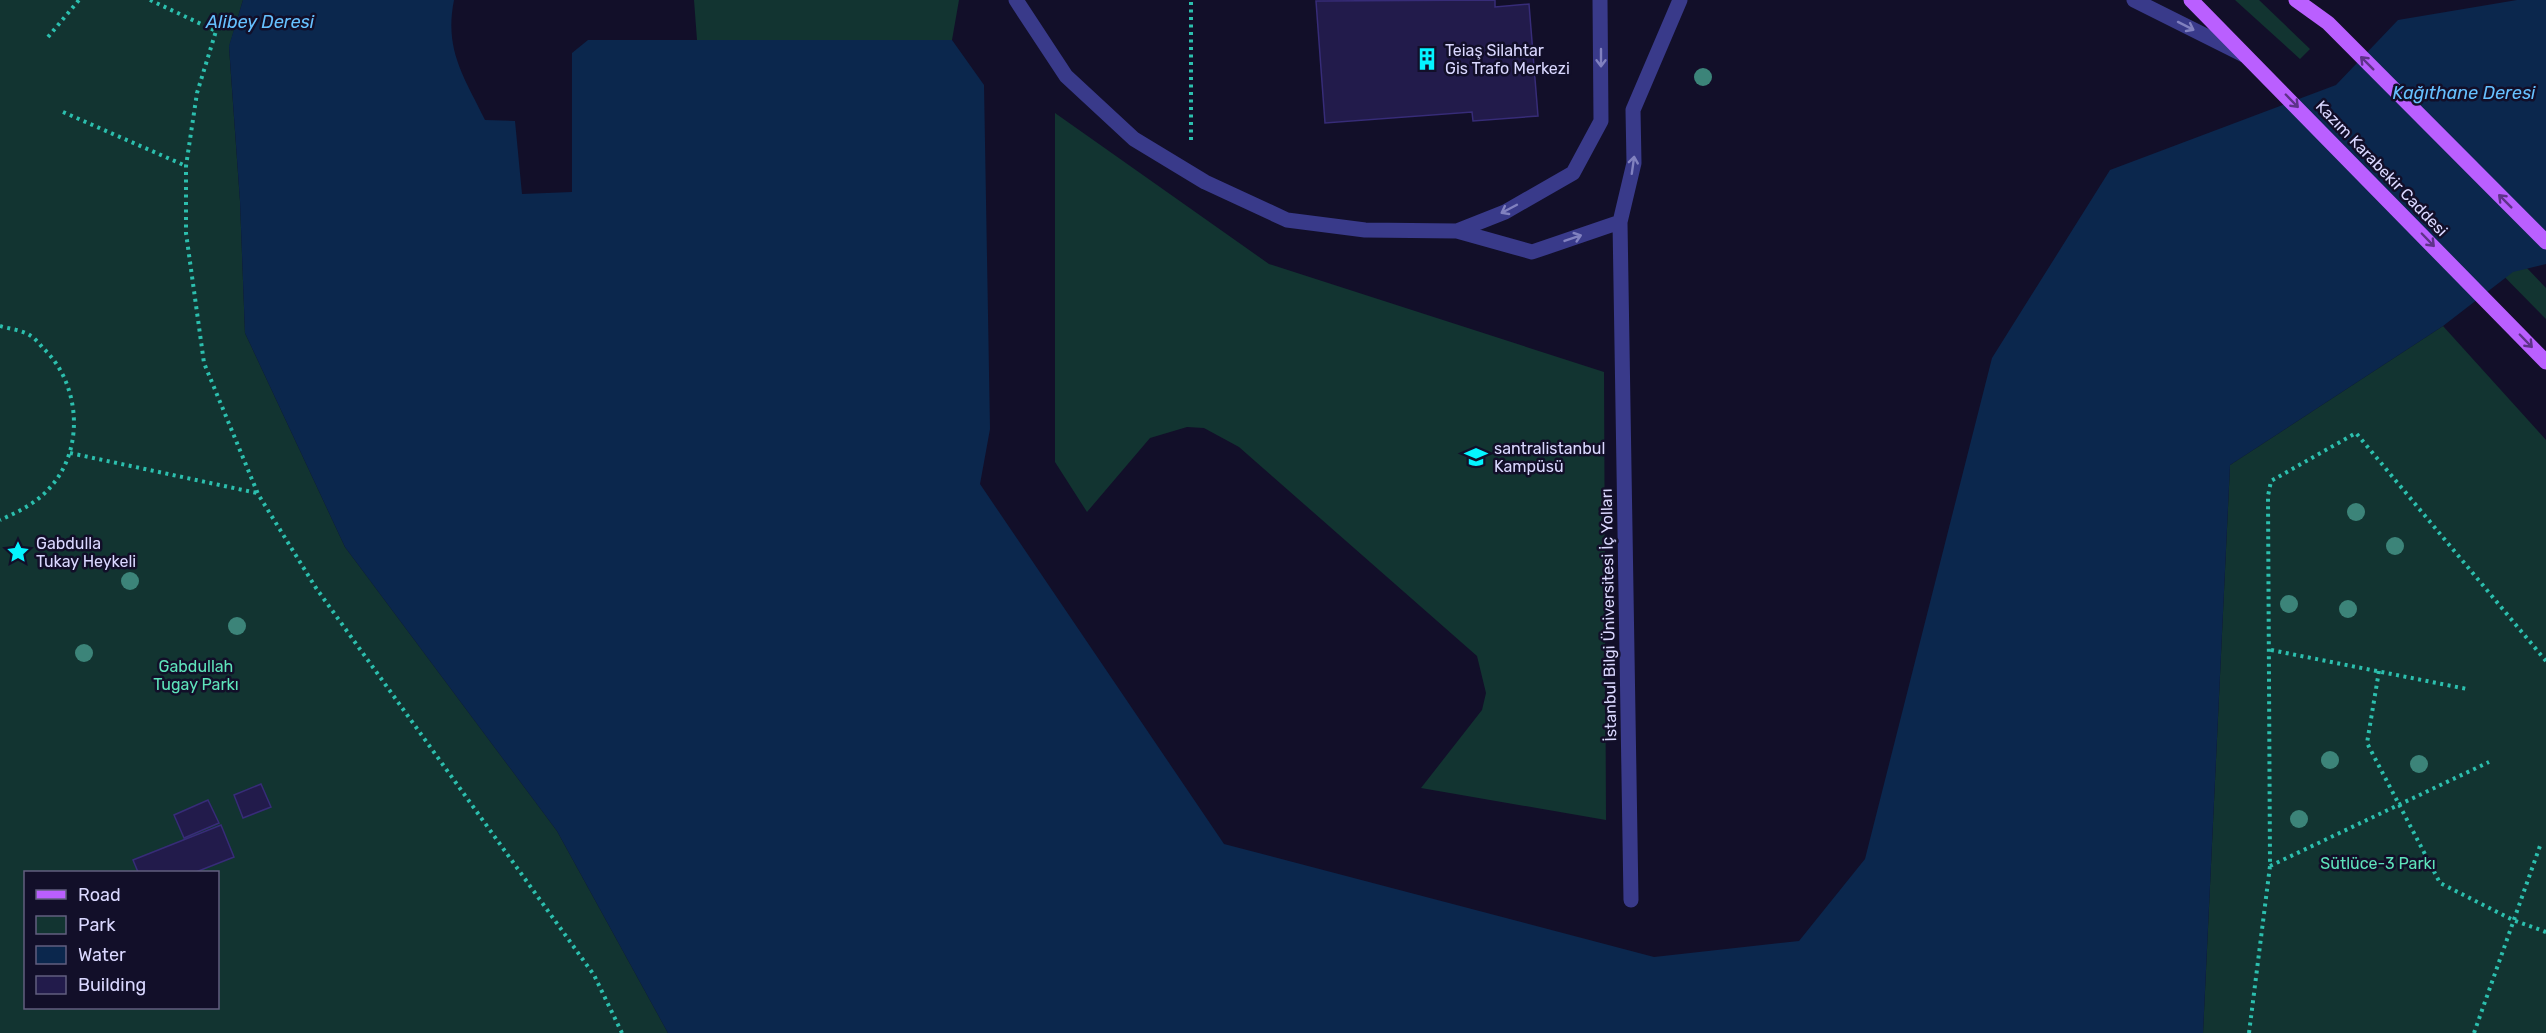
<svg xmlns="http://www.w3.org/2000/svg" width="2546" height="1033" viewBox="0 0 2546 1033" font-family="Rubik,sans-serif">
<rect width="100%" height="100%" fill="#120f29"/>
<path fill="#123431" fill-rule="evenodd" d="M 0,0 L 243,0 L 229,47 L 240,201 L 245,333 L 345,547 L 557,831 L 668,1033 L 0,1033 ZM 26,872 L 218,872 L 218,1008 L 26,1008 Z
M 694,0 L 959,0 L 952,40 L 697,40 Z
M 2235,0 L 2259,0 L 2310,49 L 2300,59 Z
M 1055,113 L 1269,264 L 1604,372 L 1606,820 L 1421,788 L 1482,710 L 1486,693 L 1477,656 L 1239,447 L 1204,428 L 1187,427 L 1150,438 L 1087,512 L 1055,462 Z
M 2503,243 L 2546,288 L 2546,319 L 2485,257 Z
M 2443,326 L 2546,440 L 2546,1033 L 2203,1033 L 2230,465 Z"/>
<path fill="#0b274d" d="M 243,0 L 454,0 C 444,50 464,77 485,120 L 515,121 L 522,194 L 572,192 L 572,53 L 588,40 L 952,40 L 984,85 L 990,429 L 980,484 L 1224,844 L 1654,957 L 1799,941 L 1865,859 L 1992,358 L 2110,170 L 2336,85 L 2398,20 L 2517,0 L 2546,0 L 2546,264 L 2513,272 L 2443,326 L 2230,465 L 2203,1033 L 668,1033 L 557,831 L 345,547 L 245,333 L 240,201 L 229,46 Z"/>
<path fill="#221b4b" stroke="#372c78" stroke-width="1.5" d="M 1495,0 L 1495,7 L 1529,4 L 1538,116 L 1473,121 L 1472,112 L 1325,123 L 1316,1 Z
M 261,784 L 271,807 L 243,818 L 234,795 Z
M 208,800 L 219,823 L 184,838 L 174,815 Z
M 221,825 L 234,857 L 196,872 L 138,872 L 133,860 Z"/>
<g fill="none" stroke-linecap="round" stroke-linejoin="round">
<path stroke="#2cbfae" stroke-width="4" stroke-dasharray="3 4.5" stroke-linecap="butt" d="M 150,0 L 216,31 L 197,93 L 186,166 L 186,233 L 204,363 L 258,494 L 316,588 L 594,975 L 622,1033
M 48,37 L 79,0
M 63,112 L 186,166
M 1191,140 L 1191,0
M 0,326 C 9,329 23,330 31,336 C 36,339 40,345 44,349 C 79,383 85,445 53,484 C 39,502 20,511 0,520
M 70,453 L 257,493
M 2271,650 L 2467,689
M 2379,671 L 2367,743 L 2440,883 L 2513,920 L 2546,932
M 2270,866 L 2489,762
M 2249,1033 L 2270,866 L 2268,496 L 2271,481 L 2356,433 L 2546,661
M 2474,1033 L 2541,843"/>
<path stroke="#393a8a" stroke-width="15" d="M 1016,0 L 1066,76 L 1134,139 L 1205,182 L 1287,220 L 1365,230 L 1457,231 L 1532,252 L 1620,222
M 2134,0 L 2244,55
M 1457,231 L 1505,212 L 1573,173 L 1601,121 L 1600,0
M 1631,900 L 1620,222 L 1634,163 L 1633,110 L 1680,0"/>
<path stroke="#ba5fff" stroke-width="15" d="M 2191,0 L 2546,362
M 2296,0 L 2328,23 L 2546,242"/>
</g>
<g fill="#3c8479">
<circle cx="1703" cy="77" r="9"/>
<circle cx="2356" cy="512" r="9"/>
<circle cx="2395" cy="546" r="9"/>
<circle cx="130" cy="581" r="9"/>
<circle cx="2289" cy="604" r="9"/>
<circle cx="2348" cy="609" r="9"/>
<circle cx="237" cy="626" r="9"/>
<circle cx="84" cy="653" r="9"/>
<circle cx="2330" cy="760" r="9"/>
<circle cx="2419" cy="764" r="9"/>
<circle cx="2299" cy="819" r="9"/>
</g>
<defs><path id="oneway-shaft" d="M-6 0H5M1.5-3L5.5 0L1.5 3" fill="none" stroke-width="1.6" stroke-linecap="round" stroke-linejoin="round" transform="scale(1.5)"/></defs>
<g stroke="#8181bf">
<use href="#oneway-shaft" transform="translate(2186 26) rotate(27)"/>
<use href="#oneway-shaft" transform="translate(1601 58) rotate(90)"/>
<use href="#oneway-shaft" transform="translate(1633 165) rotate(-82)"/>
<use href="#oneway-shaft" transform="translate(1509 209) rotate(152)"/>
<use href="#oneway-shaft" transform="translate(1573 238) rotate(-19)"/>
</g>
<g stroke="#5e3389">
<use href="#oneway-shaft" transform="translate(2367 63) rotate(-135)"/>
<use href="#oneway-shaft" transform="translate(2292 101) rotate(46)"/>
<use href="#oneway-shaft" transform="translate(2505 201) rotate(-135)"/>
<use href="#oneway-shaft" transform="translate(2428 240) rotate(46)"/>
<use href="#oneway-shaft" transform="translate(2526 341) rotate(46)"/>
</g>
<defs>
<g id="building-bare" transform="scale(1.8)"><path d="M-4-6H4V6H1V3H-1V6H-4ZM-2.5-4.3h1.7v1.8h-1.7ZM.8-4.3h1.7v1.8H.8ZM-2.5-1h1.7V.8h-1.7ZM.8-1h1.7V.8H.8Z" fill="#04f4ff" stroke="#120f29" stroke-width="2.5" paint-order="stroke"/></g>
<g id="university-bare" transform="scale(1.8)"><path d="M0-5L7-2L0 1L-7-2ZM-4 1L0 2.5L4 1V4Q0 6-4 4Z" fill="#04f4ff" stroke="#120f29" stroke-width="2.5" paint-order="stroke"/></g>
<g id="sight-bare" transform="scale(1.8)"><path d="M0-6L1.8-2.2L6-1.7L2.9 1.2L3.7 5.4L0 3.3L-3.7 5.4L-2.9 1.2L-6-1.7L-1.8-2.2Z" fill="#04f4ff" stroke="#120f29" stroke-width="2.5" paint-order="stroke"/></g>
</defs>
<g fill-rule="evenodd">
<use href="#building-bare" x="1427" y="59"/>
<use href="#university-bare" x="1476" y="457"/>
<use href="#sight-bare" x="18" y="552"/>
</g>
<g text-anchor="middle" stroke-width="5" stroke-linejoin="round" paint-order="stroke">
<g font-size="16" fill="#dad8ff" stroke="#120f29" text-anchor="start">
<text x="1445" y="56">Teiaş Silahtar<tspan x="1445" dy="18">Gis Trafo Merkezi</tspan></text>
<text x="1494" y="454">santralistanbul<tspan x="1494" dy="18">Kampüsü</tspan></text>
<text x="36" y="549">Gabdulla<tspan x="36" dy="18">Tukay Heykeli</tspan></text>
</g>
<g font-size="16" fill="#dad8ff" stroke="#120f29">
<text transform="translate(2382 168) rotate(46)" y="6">Kazım Karabekir Caddesi</text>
<text transform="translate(1608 615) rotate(-91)" y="6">İstanbul Bilgi Üniversitesi İç Yolları</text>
</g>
<g font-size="16" fill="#5ee4bb" stroke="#120f29">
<text x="196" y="672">Gabdullah<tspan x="196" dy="18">Tugay Parkı</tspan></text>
<text x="2378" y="869">Sütlüce-3 Parkı</text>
</g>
<g font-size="18" font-style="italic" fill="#66c1ff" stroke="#120f29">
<text x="260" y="28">Alibey Deresi</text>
<text x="2464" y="99">Kağıthane Deresi</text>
</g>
</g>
<rect x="24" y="871" width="195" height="138" fill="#120f29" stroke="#625f7f" stroke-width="1.5"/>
<rect x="36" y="890" width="30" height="9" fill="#ba5fff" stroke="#625f7f" stroke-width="1.5"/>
<text x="78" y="901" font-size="18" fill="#dad8ff">Road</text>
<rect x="36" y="916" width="30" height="18" fill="#123431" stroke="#625f7f" stroke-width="1.5"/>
<text x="78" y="931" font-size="18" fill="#dad8ff">Park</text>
<rect x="36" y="946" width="30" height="18" fill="#0b274d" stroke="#625f7f" stroke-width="1.5"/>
<text x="78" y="961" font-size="18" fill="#dad8ff">Water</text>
<rect x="36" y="976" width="30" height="18" fill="#221b4b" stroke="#625f7f" stroke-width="1.5"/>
<text x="78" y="991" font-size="18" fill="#dad8ff">Building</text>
</svg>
